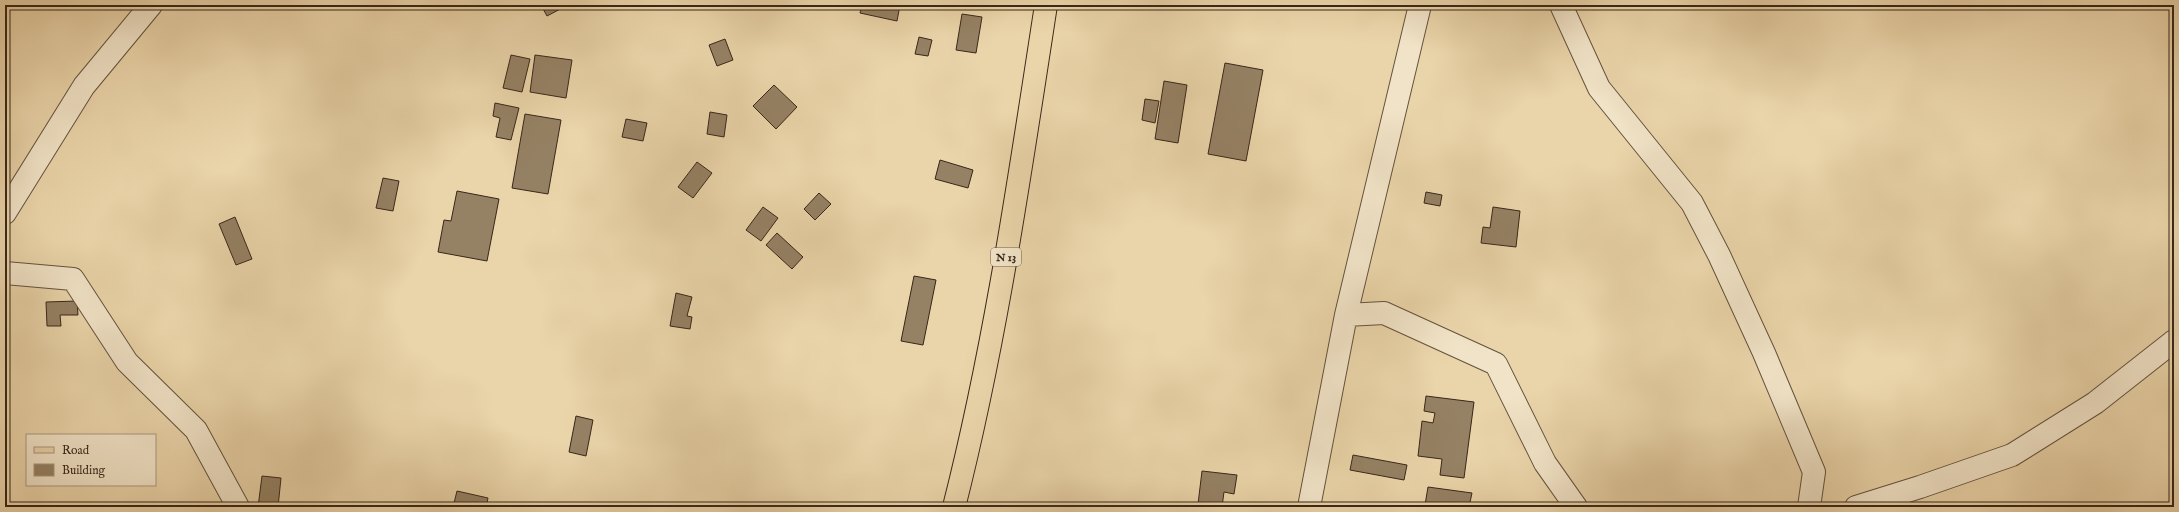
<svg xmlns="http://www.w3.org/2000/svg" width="2179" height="512" viewBox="0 0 2179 512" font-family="'IM FELL English',serif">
<rect width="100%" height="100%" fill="#ead4a9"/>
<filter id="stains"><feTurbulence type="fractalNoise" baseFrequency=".005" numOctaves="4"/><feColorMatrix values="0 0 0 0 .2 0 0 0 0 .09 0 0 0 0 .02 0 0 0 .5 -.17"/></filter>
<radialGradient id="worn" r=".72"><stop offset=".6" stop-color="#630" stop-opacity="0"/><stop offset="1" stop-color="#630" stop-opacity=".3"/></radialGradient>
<path fill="#958164" stroke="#382719" d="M 541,5 L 568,5 L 547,16 Z
M 862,5 L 900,5 L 897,21 L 860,13 Z
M 962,14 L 982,17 L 976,53 L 956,50 Z
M 919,37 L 932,40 L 928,56 L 915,54 Z
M 725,39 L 733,60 L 717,66 L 709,45 Z
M 511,55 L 530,59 L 522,92 L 503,88 Z
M 535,55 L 572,60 L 566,98 L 530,92 Z
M 1225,63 L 1263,70 L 1246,161 L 1208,154 Z
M 1164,81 L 1187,85 L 1178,143 L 1155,139 Z
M 774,85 L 797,107 L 776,129 L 753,106 Z
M 1145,99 L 1159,101 L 1155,123 L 1142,120 Z
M 495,103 L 519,108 L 511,140 L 496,137 L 500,118 L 493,116 Z
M 710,112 L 727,115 L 724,137 L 707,134 Z
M 525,114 L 561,120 L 548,194 L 512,188 Z
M 626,119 L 647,123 L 643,141 L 622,137 Z
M 940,160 L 973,170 L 968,188 L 935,179 Z
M 697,162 L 712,173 L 693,198 L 678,187 Z
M 383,178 L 399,181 L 393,211 L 376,208 Z
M 457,191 L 499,199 L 487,261 L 438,252 L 444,220 L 451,221 Z
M 1426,192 L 1442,195 L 1440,206 L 1424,203 Z
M 819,193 L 831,204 L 815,220 L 804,209 Z
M 763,207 L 778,218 L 761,241 L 746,230 Z
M 1493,207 L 1520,211 L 1516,247 L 1481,243 L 1483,227 L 1490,228 Z
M 235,217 L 252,259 L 236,265 L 219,224 Z
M 777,233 L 803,257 L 792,269 L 766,245 Z
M 914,276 L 936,280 L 923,345 L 901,341 Z
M 676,293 L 692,297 L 687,316 L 692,317 L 690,329 L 670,326 Z
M 77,301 L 78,315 L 60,315 L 61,326 L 47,326 L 46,302 Z
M 1426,396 L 1474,402 L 1464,478 L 1440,475 L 1442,459 L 1418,456 L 1422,421 L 1433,423 L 1435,413 L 1424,411 Z
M 576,416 L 593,420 L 586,456 L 569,452 Z
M 1353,455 L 1407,465 L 1404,480 L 1350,470 Z
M 1202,471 L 1237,475 L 1234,494 L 1224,492 L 1222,507 L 1198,504 Z
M 262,476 L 281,478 L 278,507 L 258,507 Z
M 1428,487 L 1472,493 L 1469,507 L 1430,507 L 1425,505 Z
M 457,491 L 488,498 L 486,507 L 453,507 Z"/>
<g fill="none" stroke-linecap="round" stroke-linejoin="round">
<g stroke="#64523d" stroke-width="24">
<path id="minor" d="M 1561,5 L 1599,88 L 1692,203 L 1719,255 L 1764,353 L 1814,472 L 1809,507
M 5,213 L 84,86 L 151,5
M 5,273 L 73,279 L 127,362 L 196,430 L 238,507
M 1346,315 L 1384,313 L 1496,364 L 1545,463 L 1576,507
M 1309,507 L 1346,315 L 1420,5
M 1856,507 L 1920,487 L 2012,455 L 2095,403 L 2174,341"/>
</g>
<g stroke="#382719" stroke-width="24">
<path id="major" d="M 954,507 C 996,342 1020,173 1046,5"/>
</g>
<use href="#minor" stroke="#f1e3c7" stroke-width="22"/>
<use href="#major" stroke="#ead4a9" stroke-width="22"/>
</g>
<g text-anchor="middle" stroke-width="4" stroke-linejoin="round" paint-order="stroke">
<rect fill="#f1e3c7" stroke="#705f4d" stroke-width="1" x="991" y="248" width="30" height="18" rx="3"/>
<g font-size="11" font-weight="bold" fill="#382719">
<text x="1006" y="261">N 13</text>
</g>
</g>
<rect width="2179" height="512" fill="none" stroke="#ead4a9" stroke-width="20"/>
<rect x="6" y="6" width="2167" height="500" fill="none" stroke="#382719" stroke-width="2"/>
<rect x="10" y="10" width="2159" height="492" fill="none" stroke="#382719"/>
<rect x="26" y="434" width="130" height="52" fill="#f1e3c7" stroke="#a79881"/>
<rect x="34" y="447" width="20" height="6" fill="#ead4a9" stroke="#a79881"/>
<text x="62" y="454" font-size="12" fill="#382719">Road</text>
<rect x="34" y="464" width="20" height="12" fill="#958164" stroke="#a79881"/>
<text x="62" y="474" font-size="12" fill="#382719">Building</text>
<rect width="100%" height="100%" filter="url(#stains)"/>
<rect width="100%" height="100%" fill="url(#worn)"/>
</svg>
